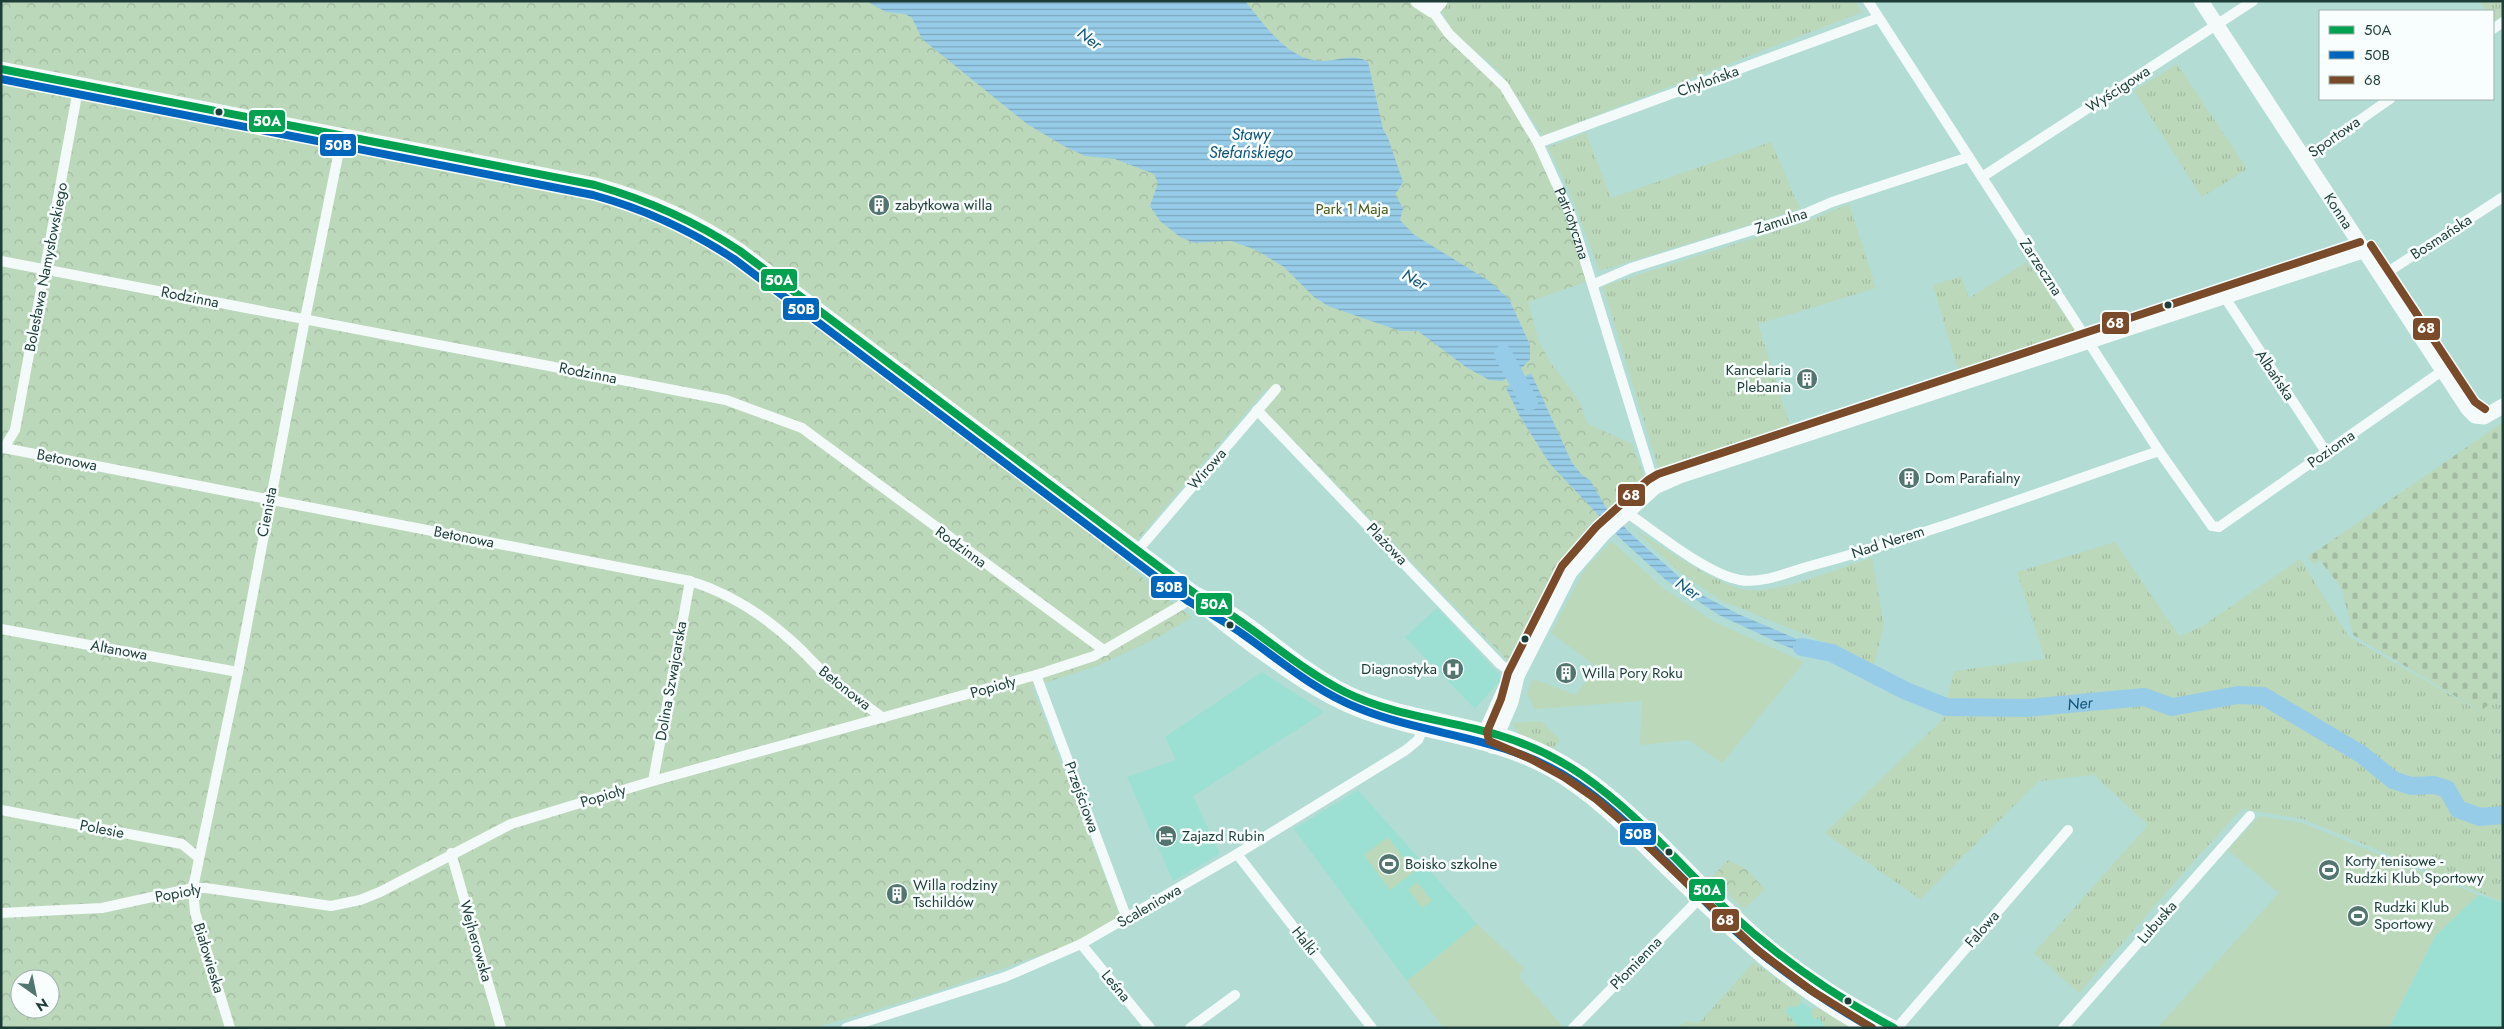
<svg xmlns="http://www.w3.org/2000/svg" width="2504" height="1029" viewBox="0 0 2504 1029" font-family="Jost,sans-serif">
<defs>
<pattern id="grass-tufts" width="24" height="20" patternUnits="userSpaceOnUse" patternTransform="scale(1.25)"><rect width="24" height="20" fill="#bcd8ba"/><path d="M3 7l-1-3M5 7V3M7 7l1-3M15 17l-1-3M17 17v-4M19 17l1-3" fill="none" stroke="#a1baa1"/></pattern>
<pattern id="cemetery-stones" width="16" height="16" patternUnits="userSpaceOnUse" patternTransform="scale(1.25)"><rect width="16" height="16" fill="#bcd8ba"/><path d="M2 7V4a2 2 0 0 1 4 0v3zM10 15v-3a2 2 0 0 1 4 0v3z" fill="#a1baa1"/></pattern>
<pattern id="park-crowns" width="20" height="18" patternUnits="userSpaceOnUse" patternTransform="scale(1.25)"><rect width="20" height="18" fill="#bcd8ba"/><path d="M2 6a3 3 0 1 1 6 0M12 15a3 3 0 1 1 6 0" fill="none" stroke="#a1baa1"/></pattern>
<pattern id="water-rules" width="6" height="5" patternUnits="userSpaceOnUse" patternTransform="scale(1.25)"><rect width="6" height="5" fill="#97cce8"/><path d="M0 2.5h6" fill="none" stroke="#7ba7bd"/></pattern>
</defs>
<rect width="100%" height="100%" fill="#b2dcd4"/>
<path fill="#9ce0d3" d="M 1437,608 L 1499,674 L 1500,681 L 1475,709 L 1405,637 Z
M 1262,672 L 1324,712 L 1193,796 L 1220,854 L 1173,881 L 1127,777 L 1176,760 L 1165,737 Z
M 1358,790 L 1477,924 L 1407,981 L 1294,829 Z
M 2478,895 L 2503,903 L 2503,1028 L 2389,1028 L 2435,936 Z
M 1793,997 L 1823,1016 L 1844,1028 L 1767,1028 Z"/>
<path fill="url(#grass-tufts)" d="M 1447,1 L 1855,1 L 1862,12 L 1543,136 L 1499,71 L 1452,32 L 1441,10 Z
M 2480,1 L 2503,1 L 2503,15 L 2493,21 L 2493,11 L 2486,11 Z
M 2177,64 L 2247,169 L 2202,197 L 2134,91 Z
M 1586,133 L 1611,198 L 1771,142 L 1800,209 L 1599,271 L 1573,199 L 1548,147 Z
M 1849,204 L 1876,288 L 1758,324 L 1791,429 L 1660,474 L 1603,286 L 1808,221 Z
M 2027,262 L 2078,333 L 2076,337 L 1960,377 L 1933,285 L 1961,276 L 1969,298 Z
M 1633,528 C 1662,546 1714,584 1746,590 C 1775,595 1842,567 1872,558 L 1884,626 L 1873,668 L 1834,646 L 1720,600 L 1677,570 Z
M 2115,542 L 2179,636 L 2201,627 L 2300,559 L 2349,637 L 2479,711 L 2503,695 L 2503,902 L 2303,819 L 2242,809 L 2191,864 L 2079,993 L 2034,953 L 2148,825 L 2094,775 L 2039,781 L 1920,899 L 1825,833 L 1942,720 L 1954,671 L 2045,659 L 2017,572 Z
M 1541,721 L 1560,740 L 1553,749 L 1521,737 L 1512,723 Z
M 1754,962 L 1802,997 L 1800,1005 L 1794,1007 L 1790,1006 L 1785,1011 L 1799,1028 L 1674,1028 L 1689,1021 L 1699,1023 Z
M 1813,1008 L 1819,1008 L 1851,1028 L 1826,1028 L 1819,1018 L 1815,1020 L 1811,1013 Z"/>
<path fill="url(#cemetery-stones)" d="M 2503,422 L 2503,695 L 2480,711 L 2353,635 L 2342,589 L 2320,560 L 2314,565 L 2308,557 Z"/>
<path fill="url(#park-crowns)" fill-rule="evenodd" d="M 1,1 L 1411,1 L 1433,18 L 1457,49 L 1498,83 L 1541,153 L 1589,281 L 1528,302 L 1539,342 L 1550,362 L 1579,401 L 1588,424 L 1632,444 L 1644,477 L 1595,522 L 1562,570 L 1513,659 L 1508,661 L 1264,410 L 1276,398 L 1266,389 L 1121,559 L 1171,602 L 1192,617 L 1157,638 L 1099,665 L 1032,687 L 1120,916 L 1070,945 L 929,994 L 814,1028 L 1,1028 ZM 20,979 L 50,979 L 50,1009 L 20,1009 Z
M 1728,860 L 1746,869 L 1765,889 L 1744,909 L 1711,878 Z"/>
<path fill="#bcd8ba" d="M 1612,542 L 1664,589 L 1714,622 L 1804,662 L 1722,763 L 1689,740 L 1640,745 L 1642,701 L 1535,709 L 1527,694 L 1533,679 L 1576,695 L 1597,667 L 1551,633 L 1586,567 Z
M 2259,816 L 2302,823 L 2478,895 L 2435,936 L 2389,1028 L 2157,1028 L 2279,893 L 2228,850 Z
M 1388,837 L 1414,872 L 1390,890 L 1364,855 Z
M 1417,882 L 1432,901 L 1422,908 L 1408,889 Z
M 1477,924 L 1525,969 L 1518,976 L 1564,1028 L 1444,1028 L 1407,981 Z"/>
<path fill="url(#water-rules)" d="M 866,1 L 1245,1 C 1264,24 1286,58 1319,61 C 1337,62 1352,52 1368,62 L 1383,129 L 1388,138 L 1403,182 L 1395,195 L 1403,208 L 1400,220 L 1413,234 L 1489,281 L 1509,299 L 1530,345 L 1530,359 L 1521,369 L 1502,381 L 1489,380 L 1466,367 L 1418,331 L 1400,331 L 1328,306 L 1314,297 L 1284,267 L 1256,250 L 1231,241 L 1194,243 L 1180,237 L 1160,221 L 1150,206 L 1158,183 L 1154,174 L 1115,159 L 1085,156 L 1064,146 L 1027,124 L 922,39 L 912,18 L 905,14 L 886,12 Z
M 1531,373 L 1572,463 L 1582,475 L 1590,480 L 1607,509 L 1632,535 L 1696,592 L 1738,614 L 1825,651 L 1821,657 L 1806,654 L 1783,645 L 1719,615 L 1666,580 L 1624,542 L 1550,464 L 1519,415 L 1506,388 Z"/>
<g fill="none" stroke-linecap="round" stroke-linejoin="round">
<g stroke="#97cce8" stroke-width="18">
<path d="M 1503,354 L 1529,402"/>
<path id="s1" d="M 1802,647 L 1832,653 L 1906,691 L 1946,707 L 2026,708 L 2144,697 L 2172,707 L 2238,695 L 2263,696 L 2361,754 L 2393,780 L 2411,786 L 2434,785 L 2447,789 L 2458,809 L 2480,817 L 2503,815"/>
</g>
<g stroke="#f3faf9" stroke-width="10">
<path d="M 1868,1 L 2159,451 L 2212,526 L 2219,527 L 2442,371"/>
<path id="s2" d="M 1432,10 L 1449,34 L 1504,86 L 1538,143 L 1571,216 L 1655,487"/>
<path d="M 2493,29 L 2503,22"/>
<path d="M 79,84 L 15,430 L 4,448 L 690,581 C 729,593 765,616 795,644 C 807,655 818,668 831,679 C 847,693 866,705 883,718"/>
<path d="M 1538,143 L 1878,18"/>
<path d="M 2304,159 L 2390,99"/>
<path d="M 1982,177 L 2253,1"/>
<path d="M 1,261 L 726,400 L 802,428 L 1105,651"/>
<path d="M 2380,277 L 2503,197"/>
<path d="M 1594,284 L 1631,268 L 1804,214 L 1832,202 L 1969,157"/>
<path d="M 2224,296 L 2326,452"/>
<path d="M 1257,410 L 1500,664 L 1517,676"/>
<path d="M 1626,512 C 1656,532 1706,574 1740,580 C 1763,584 1788,572 1810,566 C 1928,535 2044,490 2159,451"/>
<path d="M 1138,550 L 1276,389"/>
<path d="M 1,629 L 238,672"/>
<path d="M 1036,675 L 1127,919"/>
<path d="M 653,781 L 690,581"/>
<path d="M 1,810 L 182,844 L 199,858"/>
<path d="M 451,853 L 501,1028"/>
<path d="M 1237,854 L 1372,1028"/>
<path d="M 1,913 L 102,908 L 193,888 L 206,888 L 331,906 L 360,900 L 380,892 L 511,824 L 653,781 L 1036,675 L 1094,656 L 1183,604 L 1194,593"/>
<path d="M 1081,944 L 1150,1028"/>
<path d="M 230,1028 L 195,912 L 193,888 L 238,672 L 305,319 L 342,136"/>
<path d="M 846,1028 L 1005,977 L 1081,944 L 1237,854 L 1406,750 L 1418,740 L 1423,728"/>
<path d="M 1190,1028 L 1235,995"/>
<path d="M 1573,1028 L 1699,899"/>
<path d="M 1897,1028 L 2068,830"/>
<path d="M 2063,1028 L 2250,816"/>
</g>
<g stroke="#f3faf9" stroke-width="15">
<path d="M 1418,1 L 1432,10 L 1440,1"/>
<path id="s3" d="M 2201,1 L 2468,409 L 2475,416 L 2484,417 L 2503,406"/>
<path d="M 1,69 L 595,185 C 647,199 695,220 740,251 L 1194,593 C 1249,617 1291,665 1345,692 C 1393,715 1448,720 1499,735 C 1532,745 1564,761 1592,782 C 1649,825 1695,882 1748,929 C 1792,969 1842,1001 1894,1028"/>
<path d="M 1195,595 C 1212,617 1234,631 1256,648 C 1295,676 1334,704 1380,717 C 1438,735 1499,740 1552,770 C 1598,797 1634,836 1672,873 C 1733,932 1792,988 1867,1028"/>
<path d="M 1482,740 L 1506,687 L 1513,681"/>
<path d="M 1492,746 L 1511,702 L 1517,676 L 1570,572 L 1603,534 L 1655,487 L 1680,476 L 2363,251"/>
</g>
<g stroke="#f7fefd" stroke-width="11">
<path id="bus-1" d="M 1,69 L 595,185 C 647,200 695,221 740,251 L 1194,593 C 1248,620 1291,665 1345,692 C 1393,716 1448,720 1498,735 C 1528,744 1556,757 1582,775 C 1637,813 1681,866 1729,912 C 1779,958 1834,996 1894,1028"/>
</g>
<g stroke="#f7fefd" stroke-width="11">
<path id="bus-2" d="M 1,79 L 593,195 C 644,209 690,230 734,259 L 1188,601 C 1207,612 1226,622 1244,635 C 1281,661 1315,691 1358,708 C 1432,738 1505,735 1575,782 C 1630,819 1673,871 1720,916 C 1765,961 1817,997 1872,1028"/>
</g>
<g stroke="#f7fefd" stroke-width="11">
<path id="bus-3" d="M 2371,245 L 2475,402 L 2485,409
M 1872,1028 L 1812,991 L 1757,950 L 1625,824 L 1596,799 L 1564,777 L 1531,759 L 1489,741 L 1487,732 L 1501,699 L 1508,673 L 1562,566 L 1596,527 L 1648,480 L 1658,474 L 2360,242"/>
</g>
<use href="#bus-1" stroke="#02a150" stroke-width="8"/>
<use href="#bus-2" stroke="#0065bd" stroke-width="8"/>
<use href="#bus-3" stroke="#7a4b2a" stroke-width="8"/>
</g>
<defs>
<g id="building-disc" transform="scale(1.125)"><circle r="9.5" fill="#52756f" stroke="#f7fefd"/><path d="M-4-6H4V6H1V3H-1V6H-4ZM-2.5-4.3h1.7v1.8h-1.7ZM.8-4.3h1.7v1.8H.8ZM-2.5-1h1.7V.8h-1.7ZM.8-1h1.7V.8H.8Z" fill="#fff"/></g>
<g id="hospital-disc" transform="scale(1.125)"><circle r="9.5" fill="#52756f" stroke="#f7fefd"/><path d="M-5-5h3v3.5h4V-5h3V5h-3V1.5h-4V5h-3Z" fill="#fff"/></g>
<g id="hotel-disc" transform="scale(1.125)"><circle r="9.5" fill="#52756f" stroke="#f7fefd"/><path d="M-6-4.5h1.5V1H6V5H4.5V3h-9V5H-6ZM-4 0a1.8 1.8 0 1 1 3.6 0ZM.5 0V-2.5h3Q6-2.5 6 0Z" fill="#fff"/></g>
<g id="stadium-disc" transform="scale(1.125)"><circle r="9.5" fill="#52756f" stroke="#f7fefd"/><path d="M0-5a6.5 5 0 1 0 0 10a6.5 5 0 1 0 0-10ZM-3.5-1.8h7v3.6h-7Z" fill="#fff"/></g>
</defs>
<g fill-rule="evenodd">
<use href="#building-disc" x="879" y="205"/>
<use href="#building-disc" x="1807" y="379"/>
<use href="#building-disc" x="1909" y="478"/>
<use href="#hospital-disc" x="1453" y="669"/>
<use href="#building-disc" x="1566" y="673"/>
<use href="#hotel-disc" x="1166" y="836"/>
<use href="#stadium-disc" x="1389" y="864"/>
<use href="#stadium-disc" x="2329" y="870"/>
<use href="#building-disc" x="897" y="894"/>
<use href="#stadium-disc" x="2358" y="916"/>
</g>
<g fill="#1e3d38" stroke="#f7fefd" stroke-width="2">
<circle cx="219" cy="112" r="4.5"/>
<circle cx="2168" cy="305" r="4.5"/>
<circle cx="1230" cy="625" r="4.5"/>
<circle cx="1525" cy="639" r="4.5"/>
<circle cx="1669" cy="852" r="4.5"/>
<circle cx="1848" cy="1001" r="4.5"/>
</g>
<g text-anchor="middle" stroke-width="5" stroke-linejoin="round" paint-order="stroke">
<g font-size="15" fill="#1e3d38" stroke="#f7fefd">
<text transform="translate(1708 81) rotate(-20)" y="5">Chylońska</text>
<text transform="translate(2118 89) rotate(-33)" y="5">Wyścigowa</text>
<text transform="translate(2334 137) rotate(-35)" y="5">Sportowa</text>
<text dy="5" stroke="none"><textPath href="#s3" startOffset="251">Konna</textPath></text>
<text transform="translate(1781 221) rotate(-18)" y="5">Zamulna</text>
<text dy="5" stroke="none"><textPath href="#s2" startOffset="259">Patriotyczna</textPath></text>
<text transform="translate(2441 237) rotate(-33)" y="5">Bosmańska</text>
<text transform="translate(46 267) rotate(-79)" y="5">Bolesława Namysłowskiego</text>
<text transform="translate(2041 267) rotate(57)" y="5">Zarzeczna</text>
<text transform="translate(190 297) rotate(11)" y="5">Rodzinna</text>
<text transform="translate(588 373) rotate(11)" y="5">Rodzinna</text>
<text transform="translate(2275 375) rotate(56)" y="5">Albańska</text>
<text transform="translate(2331 449) rotate(-35)" y="5">Pozioma</text>
<text transform="translate(67 460) rotate(11)" y="5">Betonowa</text>
<text transform="translate(1207 469) rotate(-49)" y="5">Wirowa</text>
<text transform="translate(267 512) rotate(-79)" y="5">Cienista</text>
<text transform="translate(464 537) rotate(11)" y="5">Betonowa</text>
<text transform="translate(1888 542) rotate(-18)" y="5">Nad Nerem</text>
<text transform="translate(1387 544) rotate(46)" y="5">Plażowa</text>
<text transform="translate(961 547) rotate(36)" y="5">Rodzinna</text>
<text transform="translate(119 650) rotate(10)" y="5">Altanowa</text>
<text transform="translate(671 681) rotate(-80)" y="5">Dolina Szwajcarska</text>
<text transform="translate(993 687) rotate(-16)" y="5">Popioły</text>
<text transform="translate(845 688) rotate(38)" y="5">Betonowa</text>
<text transform="translate(603 796) rotate(-17)" y="5">Popioły</text>
<text transform="translate(1082 797) rotate(70)" y="5">Przejściowa</text>
<text transform="translate(102 829) rotate(11)" y="5">Polesie</text>
<text transform="translate(178 893) rotate(-10)" y="5">Popioły</text>
<text transform="translate(1149 906) rotate(-30)" y="5">Scaleniowa</text>
<text transform="translate(2157 922) rotate(-49)" y="5">Lubuska</text>
<text transform="translate(1982 929) rotate(-49)" y="5">Falowa</text>
<text transform="translate(476 941) rotate(74)" y="5">Wejherowska</text>
<text transform="translate(1305 941) rotate(52)" y="5">Halki</text>
<text transform="translate(209 958) rotate(73)" y="5">Białowieska</text>
<text transform="translate(1636 963) rotate(-46)" y="5">Płomienna</text>
<text transform="translate(1116 986) rotate(50)" y="5">Leśna</text>
</g>
<g font-size="15" fill="#1e3d38" stroke="#f7fefd" text-anchor="start">
<text x="895" y="210">zabytkowa willa</text>
<text x="1791" y="375" text-anchor="end">Kancelaria<tspan x="1791" dy="17">Plebania</tspan></text>
<text x="1925" y="483">Dom Parafialny</text>
<text x="1437" y="674" text-anchor="end">Diagnostyka</text>
<text x="1582" y="678">Willa Pory Roku</text>
<text x="1182" y="841">Zajazd Rubin</text>
<text x="2345" y="866">Korty tenisowe -<tspan x="2345" dy="17">Rudzki Klub Sportowy</tspan></text>
<text x="1405" y="869">Boisko szkolne</text>
<text x="913" y="890">Willa rodziny<tspan x="913" dy="17">Tschildów</tspan></text>
<text x="2374" y="912">Rudzki Klub<tspan x="2374" dy="17">Sportowy</tspan></text>
</g>
<g font-size="15" fill="#4b5a17" stroke="#f7fefd">
<text x="1352" y="214">Park 1 Maja</text>
</g>
<g font-size="16" font-style="italic" fill="#11547c" stroke="#f7fefd">
<text transform="translate(1090 38) rotate(37)" y="6">Ner</text>
<text x="1251" y="140">Stawy<tspan x="1251" dy="18">Stefańskiego</tspan></text>
<text transform="translate(1415 279) rotate(29)" y="6">Ner</text>
<text transform="translate(1688 588) rotate(35)" y="6">Ner</text>
<text dy="6" stroke="none"><textPath href="#s1" startOffset="291">Ner</textPath></text>
</g>
</g>
<g stroke="#f7fefd" stroke-width="2">
<rect x="248" y="109" width="38" height="24" rx="5" fill="#02a150"/>
<rect x="319" y="133" width="38" height="24" rx="5" fill="#0065bd"/>
<rect x="760" y="268" width="38" height="24" rx="5" fill="#02a150"/>
<rect x="782" y="297" width="38" height="24" rx="5" fill="#0065bd"/>
<rect x="2101" y="311" width="29" height="24" rx="5" fill="#7a4b2a"/>
<rect x="2412" y="317" width="29" height="24" rx="5" fill="#7a4b2a"/>
<rect x="1617" y="483" width="29" height="24" rx="5" fill="#7a4b2a"/>
<rect x="1150" y="575" width="38" height="24" rx="5" fill="#0065bd"/>
<rect x="1195" y="592" width="38" height="24" rx="5" fill="#02a150"/>
<rect x="1619" y="822" width="38" height="24" rx="5" fill="#0065bd"/>
<rect x="1688" y="878" width="38" height="24" rx="5" fill="#02a150"/>
<rect x="1711" y="908" width="29" height="24" rx="5" fill="#7a4b2a"/>
</g>
<g font-size="14" text-anchor="middle" font-weight="bold" fill="#fff">
<text x="267" y="126">50A</text>
<text x="338" y="150">50B</text>
<text x="779" y="285">50A</text>
<text x="801" y="314">50B</text>
<text x="2115" y="328">68</text>
<text x="2426" y="333">68</text>
<text x="1631" y="500">68</text>
<text x="1169" y="592">50B</text>
<text x="1214" y="609">50A</text>
<text x="1638" y="839">50B</text>
<text x="1707" y="895">50A</text>
<text x="1725" y="925">68</text>
</g>
<rect width="2504" height="1029" fill="none" stroke="#1e3d38" stroke-width="5"/>
<rect x="2319" y="10" width="175" height="90" fill="#f7fefd" stroke="#a0b1ae"/>
<rect x="2329" y="26" width="25" height="8" fill="#02a150" stroke="#a0b1ae"/>
<text x="2364" y="35" font-size="15" fill="#1e3d38">50A</text>
<rect x="2329" y="51" width="25" height="8" fill="#0065bd" stroke="#a0b1ae"/>
<text x="2364" y="60" font-size="15" fill="#1e3d38">50B</text>
<rect x="2329" y="76" width="25" height="8" fill="#7a4b2a" stroke="#a0b1ae"/>
<text x="2364" y="85" font-size="15" fill="#1e3d38">68</text>
<g transform="translate(35 994) rotate(147)"><circle r="24" fill="#f7fefd" stroke="#a0b1ae"/>
<path d="M0-4L9 19L0 12L-9 19Z" fill="#52756f"/>
<text y="-8" font-size="14" font-weight="bold" text-anchor="middle" fill="#1e3d38">N</text>
</g>
</svg>
